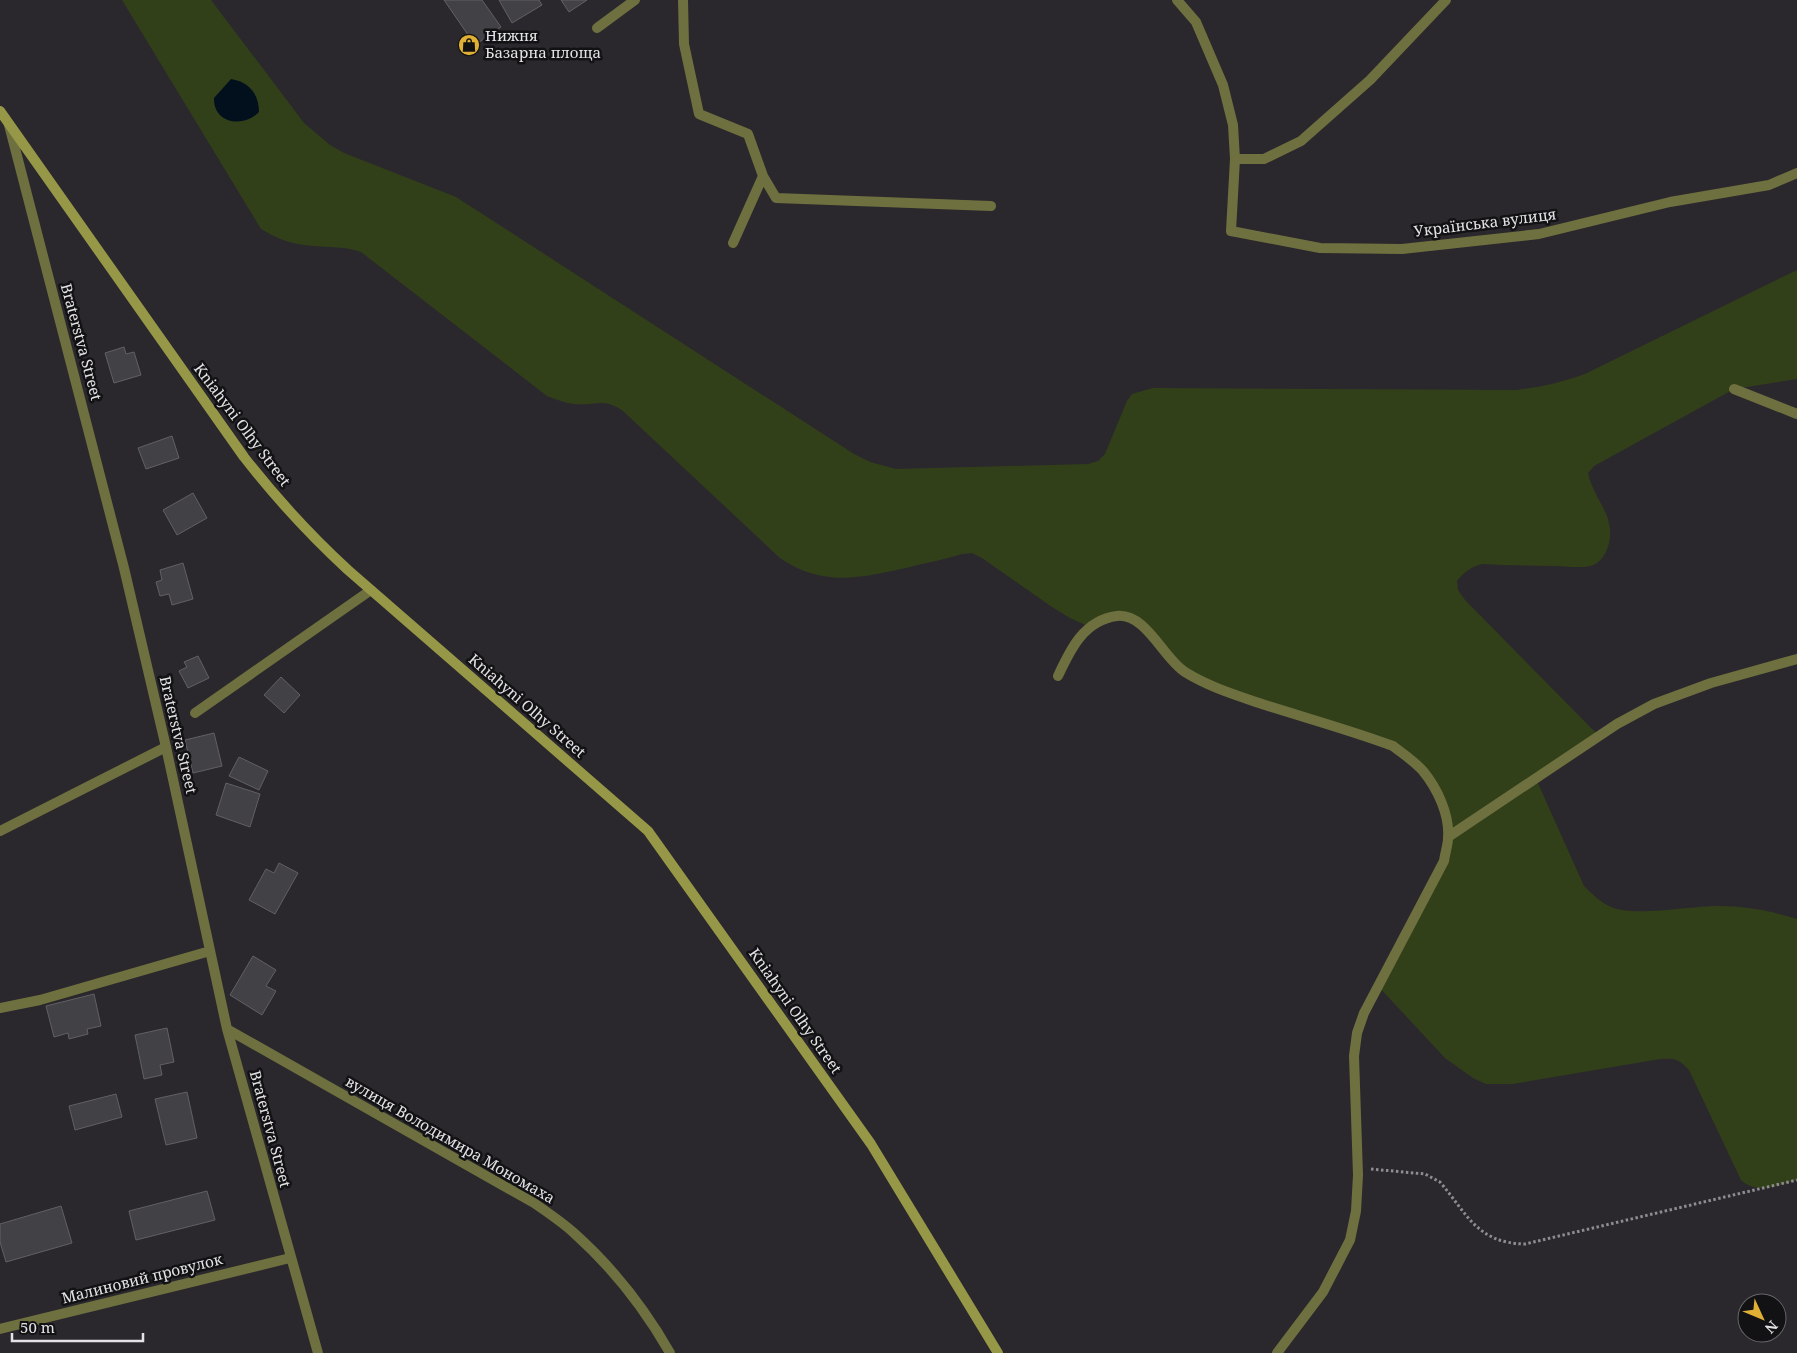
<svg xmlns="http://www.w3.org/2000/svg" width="1797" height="1353" viewBox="0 0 1797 1353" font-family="'Noto Serif',serif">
<rect width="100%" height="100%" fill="#2a282c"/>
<path fill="#32401a" d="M 122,0 L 211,0 L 304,123 L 330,145 L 344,153 L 456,197 L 854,454 L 870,462 L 896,469 L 1088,464 L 1098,461 L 1105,454 L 1127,401 L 1132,394 L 1153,388 L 1517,390 C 1542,387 1564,382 1587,373 L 1797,270 L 1797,379 L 1734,389 L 1594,466 L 1588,473 C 1592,494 1609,510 1610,530 C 1611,542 1606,560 1593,565 C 1582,569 1566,566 1555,566 C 1530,566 1506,565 1482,564 C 1471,567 1464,572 1457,581 L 1458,590 L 1465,600 L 1599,736 L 1536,779 L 1584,886 C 1592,894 1600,902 1611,907 C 1634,917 1691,906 1718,906 C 1746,906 1771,911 1797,919 L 1797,1180 C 1778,1185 1757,1195 1741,1180 L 1689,1070 C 1679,1059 1675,1058 1660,1059 L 1512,1084 L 1486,1084 L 1473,1078 L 1445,1058 L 1378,986 L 1434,881 L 1448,837 L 1431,783 L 1393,746 L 1199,680 L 1129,617 L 1090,627 L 1070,618 L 1052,607 L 982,558 L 972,553 L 962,554 C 943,560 924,563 906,568 C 859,578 822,587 780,558 L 623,411 C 603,397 596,406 574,404 C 564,403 556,399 547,396 L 361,252 C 341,245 319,248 298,244 C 285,242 273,236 261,229 Z"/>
<path fill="#02101e" d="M 231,79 C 249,82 259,94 259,112 C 244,128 213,124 214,98 Z"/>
<path fill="#424145" stroke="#626065" d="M 444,0 L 482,0 L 501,27 L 475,45 Z
M 499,0 L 539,0 L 542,5 L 512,23 Z
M 561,0 L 587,0 L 569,12 Z
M 124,347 L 126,354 L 134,352 L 141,375 L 114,383 L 105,353 Z
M 172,436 L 179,458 L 146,469 L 138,448 Z
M 193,493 L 207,518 L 177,535 L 163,510 Z
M 183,563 L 193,599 L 172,605 L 169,594 L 160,596 L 156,582 L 162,580 L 160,570 Z
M 198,656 L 209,678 L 188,688 L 179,671 L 187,667 L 184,662 Z
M 281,677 L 300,695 L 284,713 L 264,695 Z
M 214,733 L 222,766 L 193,773 L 185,740 Z
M 239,757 L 268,771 L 259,790 L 229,776 Z
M 226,783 L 260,794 L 250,827 L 216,815 Z
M 279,863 L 298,873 L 275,914 L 249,900 L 266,869 L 274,873 Z
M 253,956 L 276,970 L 266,986 L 276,991 L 262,1015 L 230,995 Z
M 94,994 L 101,1026 L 87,1029 L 88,1034 L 69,1039 L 68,1033 L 54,1037 L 46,1006 Z
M 167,1028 L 174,1062 L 160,1065 L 162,1075 L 144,1079 L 135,1035 Z
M 187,1092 L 197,1138 L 166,1145 L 155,1099 Z
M 116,1094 L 122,1117 L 75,1130 L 69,1106 Z
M 207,1191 L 215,1220 L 136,1240 L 129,1211 Z
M 61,1206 L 72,1243 L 6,1262 L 0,1242 L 0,1224 Z"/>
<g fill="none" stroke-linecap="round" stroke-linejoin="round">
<path stroke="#8e8c90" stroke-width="3" stroke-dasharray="2.5 2.5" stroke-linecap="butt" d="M 1371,1169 L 1425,1174 L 1440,1182 C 1468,1215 1477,1243 1525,1244 L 1797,1180"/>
<path stroke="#6f703f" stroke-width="10" d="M 683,0 L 684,44 L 699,114 L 748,134 L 763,176 L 776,198 L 991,206
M 1177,0 L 1196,22 L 1223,85 L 1233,125 L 1235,159 L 1231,231 L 1320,248 L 1402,249 L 1539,234 L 1670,202 L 1769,185 L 1797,173
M 597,28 L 635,0
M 9,125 L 124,568 L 166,747 L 227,1029 L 318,1353
M 1235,159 L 1264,159 L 1301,141 L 1370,80 L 1446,0
M 733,243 L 763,176
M 1734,389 L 1797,414
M 1058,676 C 1070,650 1084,620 1117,616 C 1146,613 1163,658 1185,672 C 1209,687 1236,695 1262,704 C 1306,718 1350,730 1393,746 C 1403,754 1414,761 1423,771 C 1437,788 1450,815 1448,838 C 1448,845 1445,853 1444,861 L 1364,1013 L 1357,1033 L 1354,1056 L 1358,1175 L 1356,1211 L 1350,1240 L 1323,1292 L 1277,1353
M 195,713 L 371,590
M 0,831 L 166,747
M 1448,837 L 1617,724 L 1654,704 L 1711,683 L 1797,659
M 0,1008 L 40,1000 L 210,951
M 227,1029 L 534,1203 C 547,1212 562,1222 574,1233 C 612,1267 645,1309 670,1353
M 0,1329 L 290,1258"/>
<path stroke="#979847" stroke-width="10" d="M 0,111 L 244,457 C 276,498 310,535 348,570 L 648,831 L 871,1144 L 998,1353"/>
</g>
<defs>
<g id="shop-disc" transform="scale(1.125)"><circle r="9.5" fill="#e0b034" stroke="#121113"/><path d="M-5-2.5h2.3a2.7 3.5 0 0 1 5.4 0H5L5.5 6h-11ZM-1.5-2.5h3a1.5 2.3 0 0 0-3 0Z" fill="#111"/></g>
</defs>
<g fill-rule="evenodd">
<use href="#shop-disc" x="469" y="45"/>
</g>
<g text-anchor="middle" stroke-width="5" stroke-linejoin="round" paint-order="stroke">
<g font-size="15" fill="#e3e2e5" stroke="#121113" text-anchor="start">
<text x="485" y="41">Нижня<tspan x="485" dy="17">Базарна площа</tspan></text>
</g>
<g font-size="15" fill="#e3e2e5" stroke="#121113">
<text transform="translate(1485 223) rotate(-7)" y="5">Українська вулиця</text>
<text transform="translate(81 342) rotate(75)" y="5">Braterstva Street</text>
<text transform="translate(242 425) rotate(53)" y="5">Kniahyni Olhy Street</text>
<text transform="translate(527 706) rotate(41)" y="5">Kniahyni Olhy Street</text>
<text transform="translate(178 735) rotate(77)" y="5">Braterstva Street</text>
<text transform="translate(795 1011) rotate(55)" y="5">Kniahyni Olhy Street</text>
<text transform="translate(270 1129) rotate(75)" y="5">Braterstva Street</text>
<text transform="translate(450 1140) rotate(30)" y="5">вулиця Володимира Мономаха</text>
<text transform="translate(142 1279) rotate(-14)" y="5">Малиновий провулок</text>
</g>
</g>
<g transform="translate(1762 1318) rotate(134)"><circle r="24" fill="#121113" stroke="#666567"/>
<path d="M0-4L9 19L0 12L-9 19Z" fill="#e0b034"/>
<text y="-8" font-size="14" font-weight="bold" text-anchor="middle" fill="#e3e2e5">N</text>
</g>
<path d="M12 1333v8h131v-8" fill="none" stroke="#e3e2e5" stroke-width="2.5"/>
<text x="20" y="1333" font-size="15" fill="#e3e2e5" stroke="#121113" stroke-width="4" paint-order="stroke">50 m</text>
</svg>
